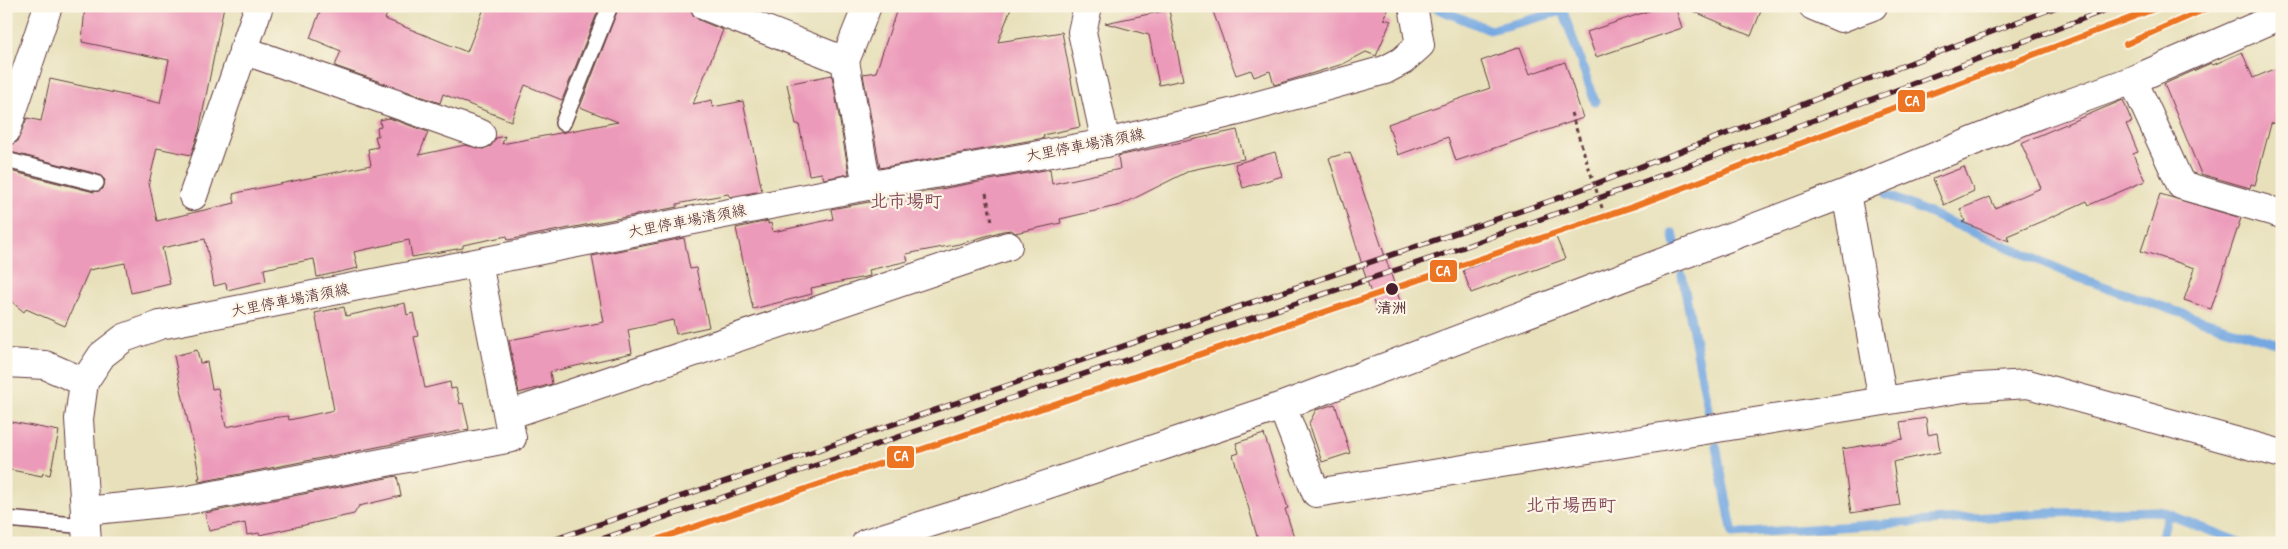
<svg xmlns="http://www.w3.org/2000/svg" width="2288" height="549" viewBox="0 0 2288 549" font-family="'Patrick Hand','Klee One',sans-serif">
<rect width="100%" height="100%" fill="#fcf5e5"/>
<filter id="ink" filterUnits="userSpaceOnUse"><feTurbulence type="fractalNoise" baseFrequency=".02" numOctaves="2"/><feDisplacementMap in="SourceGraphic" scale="10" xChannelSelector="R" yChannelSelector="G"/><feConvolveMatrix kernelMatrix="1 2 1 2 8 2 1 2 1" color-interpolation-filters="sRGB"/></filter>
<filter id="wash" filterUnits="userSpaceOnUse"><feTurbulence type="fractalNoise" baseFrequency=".0096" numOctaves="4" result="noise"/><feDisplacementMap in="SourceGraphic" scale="20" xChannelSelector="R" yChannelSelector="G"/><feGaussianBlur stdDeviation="1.12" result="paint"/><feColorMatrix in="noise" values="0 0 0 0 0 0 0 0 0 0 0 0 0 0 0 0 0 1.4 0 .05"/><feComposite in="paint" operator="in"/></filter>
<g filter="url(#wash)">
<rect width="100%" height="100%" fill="#e7e0ba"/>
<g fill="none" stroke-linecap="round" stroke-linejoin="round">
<path stroke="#74a8e1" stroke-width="9" d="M 1431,6 L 1490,30 L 1563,11 L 1595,102
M 1887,195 L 2080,278 L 2201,320 L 2282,345
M 1673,233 L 1676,246
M 1682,275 L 1709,414
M 1716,446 L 1733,534 L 2049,513 L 2160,511 L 2241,543
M 2160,543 L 2168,514"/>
</g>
<g id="blocks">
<path fill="#ec9ab9" d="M 85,6 L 224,6 L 199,131 L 191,155 L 157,148 L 149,183 L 157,221 L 235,203 L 233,194 L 241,192 L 371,165 L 368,149 L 378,147 L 375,136 L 378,136 L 377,128 L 381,127 L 380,120 L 389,118 L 428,132 L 419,155 L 465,145 L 483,149 L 491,146 L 496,138 L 505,136 L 502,144 L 618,122 L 580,107 L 619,6 L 690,6 L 693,15 L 699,20 L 723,30 L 693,104 L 712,100 L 713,107 L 743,101 L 762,191 L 730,197 L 728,194 L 677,204 L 677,207 L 508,240 L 507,236 L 463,245 L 463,248 L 412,257 L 409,240 L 354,252 L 358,268 L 317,277 L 314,259 L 264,269 L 266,281 L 227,290 L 226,283 L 214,286 L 205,239 L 162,248 L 170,284 L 131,293 L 125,263 L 89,270 L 65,326 L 26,309 L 24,312 L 6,297 L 6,170 L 94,192 L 103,189 L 105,180 L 98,174 L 6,151 L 6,146 L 17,142 L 27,118 L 41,121 L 50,79 L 160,103 L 169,60 L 82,42 Z
M 322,6 L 390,6 L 385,19 L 467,52 L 485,6 L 600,6 L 562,100 L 525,85 L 511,121 L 443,94 L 440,103 L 335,66 L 341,51 L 310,38 Z
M 898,6 L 1012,6 L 998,42 L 1062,32 L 1080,127 L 1043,135 L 1044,138 L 880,168 L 863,74 L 876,72 Z
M 1211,6 L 1390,6 L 1384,19 L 1391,21 L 1376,56 L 1366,52 L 1343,64 L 1274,85 L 1270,71 L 1254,77 L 1251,70 L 1236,75 Z
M 1663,6 L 1675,6 L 1682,28 L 1596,57 L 1587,32 Z
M 1681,6 L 1763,6 L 1751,36 Z
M 1169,10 L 1183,80 L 1159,85 L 1149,35 L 1105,23 Z
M 1520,47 L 1530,74 L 1565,62 L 1583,118 L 1456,161 L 1448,137 L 1398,155 L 1388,124 L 1490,88 L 1481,61 Z
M 2242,52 L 2253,78 L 2282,66 L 2282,120 L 2271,124 L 2255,185 L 2251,184 L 2250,188 L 2201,174 L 2164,84 L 2211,63 L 2213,65 Z
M 832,75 L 849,174 L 824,179 L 822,173 L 809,175 L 799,124 L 796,124 L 787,84 Z
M 2123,100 L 2132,122 L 2126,124 L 2138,152 L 2133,154 L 2145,181 L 2089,205 L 2087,201 L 2047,219 L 2007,236 L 2009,241 L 1962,222 L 1965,221 L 1960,209 L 1990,197 L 1995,208 L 2041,188 L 2021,143 Z
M 1237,130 L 1244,159 L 1191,170 L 1121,205 L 1060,219 L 1061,223 L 1015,233 L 1012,230 L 1003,231 L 959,244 L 906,254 L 908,261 L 869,270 L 870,276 L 811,288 L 812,294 L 753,309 L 736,228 L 768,221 L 768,224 L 771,223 L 773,232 L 833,219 L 831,209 L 1050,169 L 1052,184 L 1120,169 L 1118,156 Z
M 1275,152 L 1282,176 L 1243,188 L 1235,164 Z
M 1350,152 L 1401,304 L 1377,313 L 1329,158 Z
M 1964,167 L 1974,191 L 1944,205 L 1933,179 Z
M 2160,194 L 2241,218 L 2211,309 L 2184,300 L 2195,268 L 2141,251 Z
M 1556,237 L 1565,259 L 1471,293 L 1463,270 Z
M 684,238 L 690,269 L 696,268 L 709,327 L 676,334 L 673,320 L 628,330 L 632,353 L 550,372 L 552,384 L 519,393 L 509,340 L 604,322 L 592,256 Z
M 405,303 L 407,315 L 413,313 L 418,336 L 414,337 L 425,388 L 450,382 L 451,389 L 456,388 L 460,404 L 463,403 L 469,429 L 199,482 L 198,478 L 200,478 L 174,356 L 197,350 L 200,363 L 207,362 L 212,389 L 218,388 L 226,427 L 271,418 L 288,416 L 289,420 L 334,410 L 315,313 L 344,307 L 346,316 Z
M 1335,404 L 1350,453 L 1322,462 L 1309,423 L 1316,410 Z
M 1926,418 L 1928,435 L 1937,433 L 1940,452 L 1893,462 L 1900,505 L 1851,513 L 1842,449 L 1903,439 L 1900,422 Z
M 6,421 L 59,431 L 50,475 L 43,473 L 42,476 L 6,469 Z
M 1264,434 L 1288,508 L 1285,509 L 1296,543 L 1259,543 L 1233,455 L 1239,453 L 1236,443 Z
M 397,476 L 401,496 L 359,506 L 354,514 L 260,535 L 259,533 L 247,535 L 245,523 L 209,531 L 205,513 Z"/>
</g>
</g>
<g filter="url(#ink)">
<use href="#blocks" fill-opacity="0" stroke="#623c40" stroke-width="1"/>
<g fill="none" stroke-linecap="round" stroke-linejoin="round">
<g stroke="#623c40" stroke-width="18">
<path id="lane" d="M 563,123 L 610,6
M 6,160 L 96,183
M 6,519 L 86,526"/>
</g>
<g stroke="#623c40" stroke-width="30">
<path id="street" d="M 705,6 L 845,61 L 867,186
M 1088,6 L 1082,32 L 1106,143
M 1813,6 L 1841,18 L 1873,6
M 243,50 L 481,134
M 845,61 L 867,6
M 2133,80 L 2181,185 L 2282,214
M 6,131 L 48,6
M 1846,193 L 1883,401
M 193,196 L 259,6
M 1282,406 L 1316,493 L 1964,388 L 2028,384 L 2282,454
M 508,415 L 1008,246
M 85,511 L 183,501 L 512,438 L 478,263
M 866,543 L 968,511 L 1282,406 L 1846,193 L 2040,114 L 2133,80 L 2282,15"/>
</g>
<g stroke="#623c40" stroke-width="30">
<path id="secondary" d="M 6,363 L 45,365 L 84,382
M 87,543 L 79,419 L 84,382 L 102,355 L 124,338 L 160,325 L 867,186 L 1106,143 L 1238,111 L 1385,70 L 1402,61 L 1420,45 L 1413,6"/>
</g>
<path stroke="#623c40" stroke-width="3" stroke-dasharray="4 4" stroke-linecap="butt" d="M 986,193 L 992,221"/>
<use href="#lane" stroke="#fff" stroke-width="15"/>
<use href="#street" stroke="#fff" stroke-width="28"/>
<use href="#secondary" stroke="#fff" stroke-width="28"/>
<g stroke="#4a1f2b" stroke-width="5.5">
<path id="rail" d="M 544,543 L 1556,199 L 2059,6
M 590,543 L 1009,399 L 1450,252 L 1886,94 L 2116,6"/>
</g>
<use href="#rail" stroke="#fcf5e5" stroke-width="4" stroke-dasharray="11" stroke-linecap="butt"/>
<path stroke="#623c40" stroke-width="3" stroke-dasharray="4 4" stroke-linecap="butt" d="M 1571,113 L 1606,220"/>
<g stroke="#fcf5e5" stroke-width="10">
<path id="rail-1" d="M 2126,44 L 2212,6
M 647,543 L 1635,206 L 2162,6"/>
</g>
<use href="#rail-1" stroke="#ec7422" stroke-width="6"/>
</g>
</g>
<circle fill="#4a1f2b" stroke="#fcf5e5" stroke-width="2" cx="1392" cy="289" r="7"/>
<g text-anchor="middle" stroke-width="4.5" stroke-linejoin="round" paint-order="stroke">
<g font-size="15" fill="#4a1f2b" stroke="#fcf5e5">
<text transform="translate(1085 145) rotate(-11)" y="5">大里停車場清須線</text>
<text transform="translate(687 221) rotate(-11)" y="5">大里停車場清須線</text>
<text transform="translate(290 300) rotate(-11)" y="5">大里停車場清須線</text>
</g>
<g font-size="15" font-weight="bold" fill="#4a1f2b" stroke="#fcf5e5">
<text x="1392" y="313">清洲</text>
</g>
<g font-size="18" font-weight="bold" fill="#834a5d" stroke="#fcf5e5">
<text x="906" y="207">北市場町</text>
<text x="1571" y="511">北市場西町</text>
</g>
</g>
<g stroke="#fcf5e5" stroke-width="2">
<rect x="1897" y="89" width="29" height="24" rx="5" fill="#ec7422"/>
<rect x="1429" y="259" width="29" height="24" rx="5" fill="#ec7422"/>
<rect x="886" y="445" width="29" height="24" rx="5" fill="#ec7422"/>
</g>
<g font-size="14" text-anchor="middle" font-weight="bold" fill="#fff">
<text x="1912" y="106">CA</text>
<text x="1443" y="276">CA</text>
<text x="901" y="461">CA</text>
</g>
<rect width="2288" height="549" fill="none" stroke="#fcf5e5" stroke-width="25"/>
</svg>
